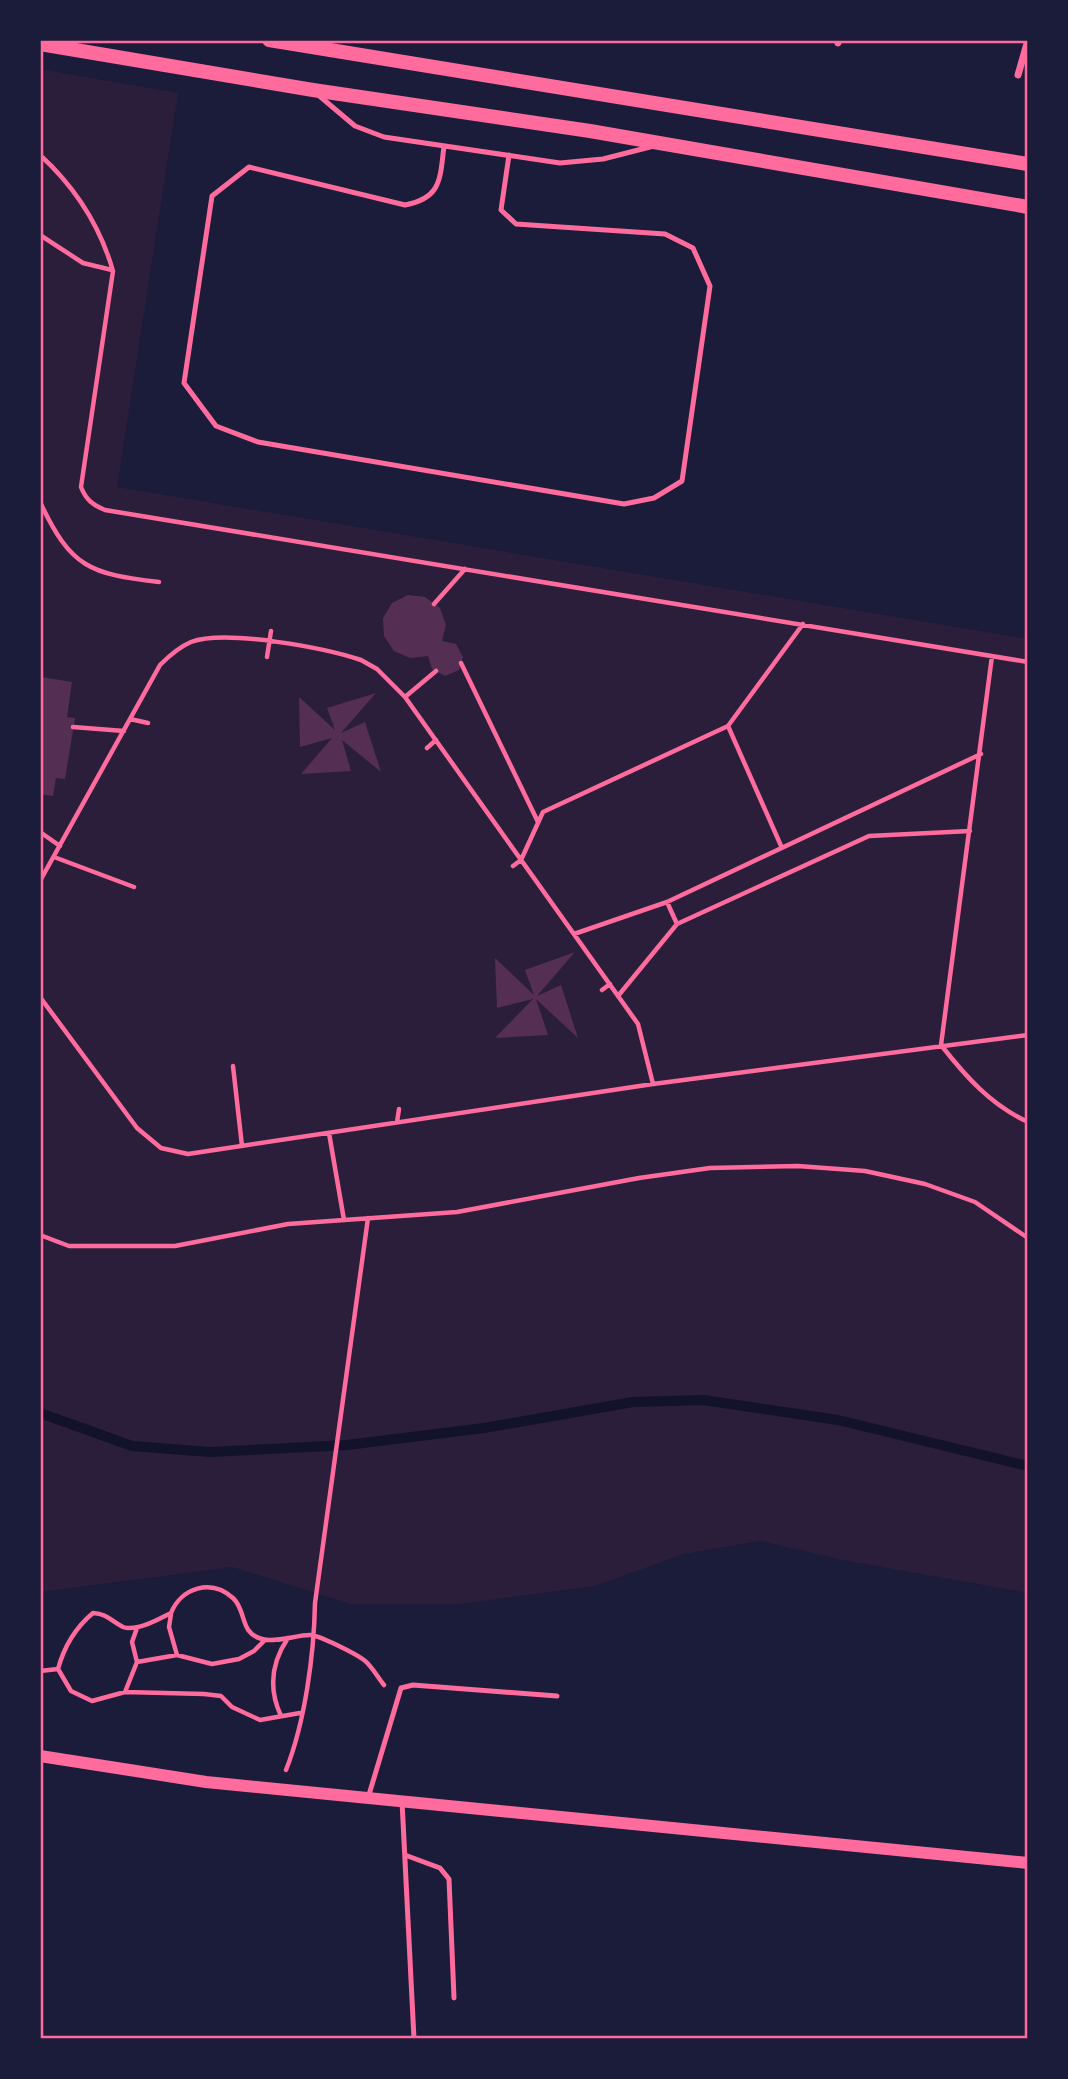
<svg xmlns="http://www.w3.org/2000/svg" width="1068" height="2079" viewBox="0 0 1068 2079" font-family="'PT Sans',sans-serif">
<rect width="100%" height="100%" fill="#1b1b3a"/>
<path fill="#2a1e3b" d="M 40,69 L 178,93 L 117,487 L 1028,639 L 1028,1593 L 843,1560 L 760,1541 L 684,1554 L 595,1586 L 460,1604 L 351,1604 L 232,1567 L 40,1592 Z"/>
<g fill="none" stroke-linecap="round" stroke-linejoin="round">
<path stroke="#12122b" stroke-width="10" d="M 40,1413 L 132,1446 L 210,1452 L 347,1445 L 484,1428 L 633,1402 L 703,1400 L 838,1420 L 1028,1466"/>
</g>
<path fill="#542f53" d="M 408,595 L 425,597 L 440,608 L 446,625 L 442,641 L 456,644 L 463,657 L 459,670 L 445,676 L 432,669 L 428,656 L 410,658 L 394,651 L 384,636 L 383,618 L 392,603 Z
M 41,677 L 72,682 L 67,717 L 75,718 L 65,779 L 56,778 L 53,796 L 40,794 Z
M 376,693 L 341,733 L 365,722 L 381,772 L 342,740 L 351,771 L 301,774 L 332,738 L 300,747 L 299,697 L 335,730 L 327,708 Z
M 575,952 L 537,996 L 561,985 L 578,1038 L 536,999 L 548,1035 L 495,1038 L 533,999 L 497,1008 L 495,958 L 534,995 L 525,970 Z"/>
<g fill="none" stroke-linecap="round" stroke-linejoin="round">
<path stroke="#ff6b9d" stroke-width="4.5" d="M 40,155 C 75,187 100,226 113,271 L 81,487 C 86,500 93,505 105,510 L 1028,662
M 40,235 L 83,263 L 112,270
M 40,502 C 71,568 90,574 159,582
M 434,604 L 465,569
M 992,656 L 941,1045 C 966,1077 991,1105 1028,1122
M 267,657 L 271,631
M 461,663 L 538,822
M 405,697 L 436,671
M 130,719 L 148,723
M 728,726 L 782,848
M 73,727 L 124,731
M 427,748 L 436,740
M 40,832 L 60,846
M 54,857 L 134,887
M 513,866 L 521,860 L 543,812 L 728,726 L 803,624
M 40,881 L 160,665 C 169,656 179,647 191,642 C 225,629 325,648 361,660 L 377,669 L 405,697 L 638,1024 L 653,1084
M 667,902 L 677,924
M 574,934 L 667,902 L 981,754
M 602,990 L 610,984
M 618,996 L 677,924 L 869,836 L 970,831
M 40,997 L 137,1128 L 161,1148 L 188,1154 L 653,1084 L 1028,1035
M 233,1066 L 242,1146
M 397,1122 L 399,1109
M 329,1133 L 344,1220
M 40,1235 L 69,1246 L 175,1246 L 288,1224 L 457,1212 L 639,1178 L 710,1168 L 798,1166 L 865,1171 L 925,1184 L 975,1202 L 1028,1238
M 171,1614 L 169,1627 L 177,1655
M 137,1628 L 132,1642 L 137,1662
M 58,1669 L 71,1691 L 92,1701 L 125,1692 L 204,1694 L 221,1696 L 232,1707 L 260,1720 L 300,1713
M 40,1671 L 58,1669 C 64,1647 75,1628 93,1613 C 108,1614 111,1621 123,1627 C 137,1632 159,1619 171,1613 C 181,1588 211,1578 233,1598 C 247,1611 239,1633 262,1639 C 276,1643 296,1635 310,1635 C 319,1635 356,1654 364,1660 C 372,1666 378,1678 384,1685
M 125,1692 L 137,1662 L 177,1655 L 212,1664 L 239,1659 L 254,1651 L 265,1640
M 281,1716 C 268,1688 271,1663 288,1638
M 286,1770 C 305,1722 314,1655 315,1603 L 368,1218"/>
<path stroke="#ff6b9d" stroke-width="5" d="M 317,94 L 355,126 L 384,137 L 560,163 L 603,159 L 654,146
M 444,146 C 440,178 442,198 405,205 L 249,167 L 212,196 L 184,383 L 216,426 L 258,442 L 624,504 L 654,498 L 682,481 L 710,286 L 693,248 L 665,234 L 516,224 L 501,210 L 509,155
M 368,1798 L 401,1688 L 413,1685 L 557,1696
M 402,1801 L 414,2039
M 405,1855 L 440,1868 L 449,1879 L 454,1998"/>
<path stroke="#ff6b9d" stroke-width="7" d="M 838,43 L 839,40
M 1018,75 L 1028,40"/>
<path stroke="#ff6b9d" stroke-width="12" d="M 40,1756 L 206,1782 L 1028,1863"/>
<path stroke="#ff6b9d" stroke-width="14" d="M 269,40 L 1028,164
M 40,44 L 313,90 L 590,131 L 1028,207"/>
</g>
<rect width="1068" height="2079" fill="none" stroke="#1b1b3a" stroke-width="84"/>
<rect x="42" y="42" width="984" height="1995" fill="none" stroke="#ff6b9d" stroke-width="2.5"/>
</svg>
